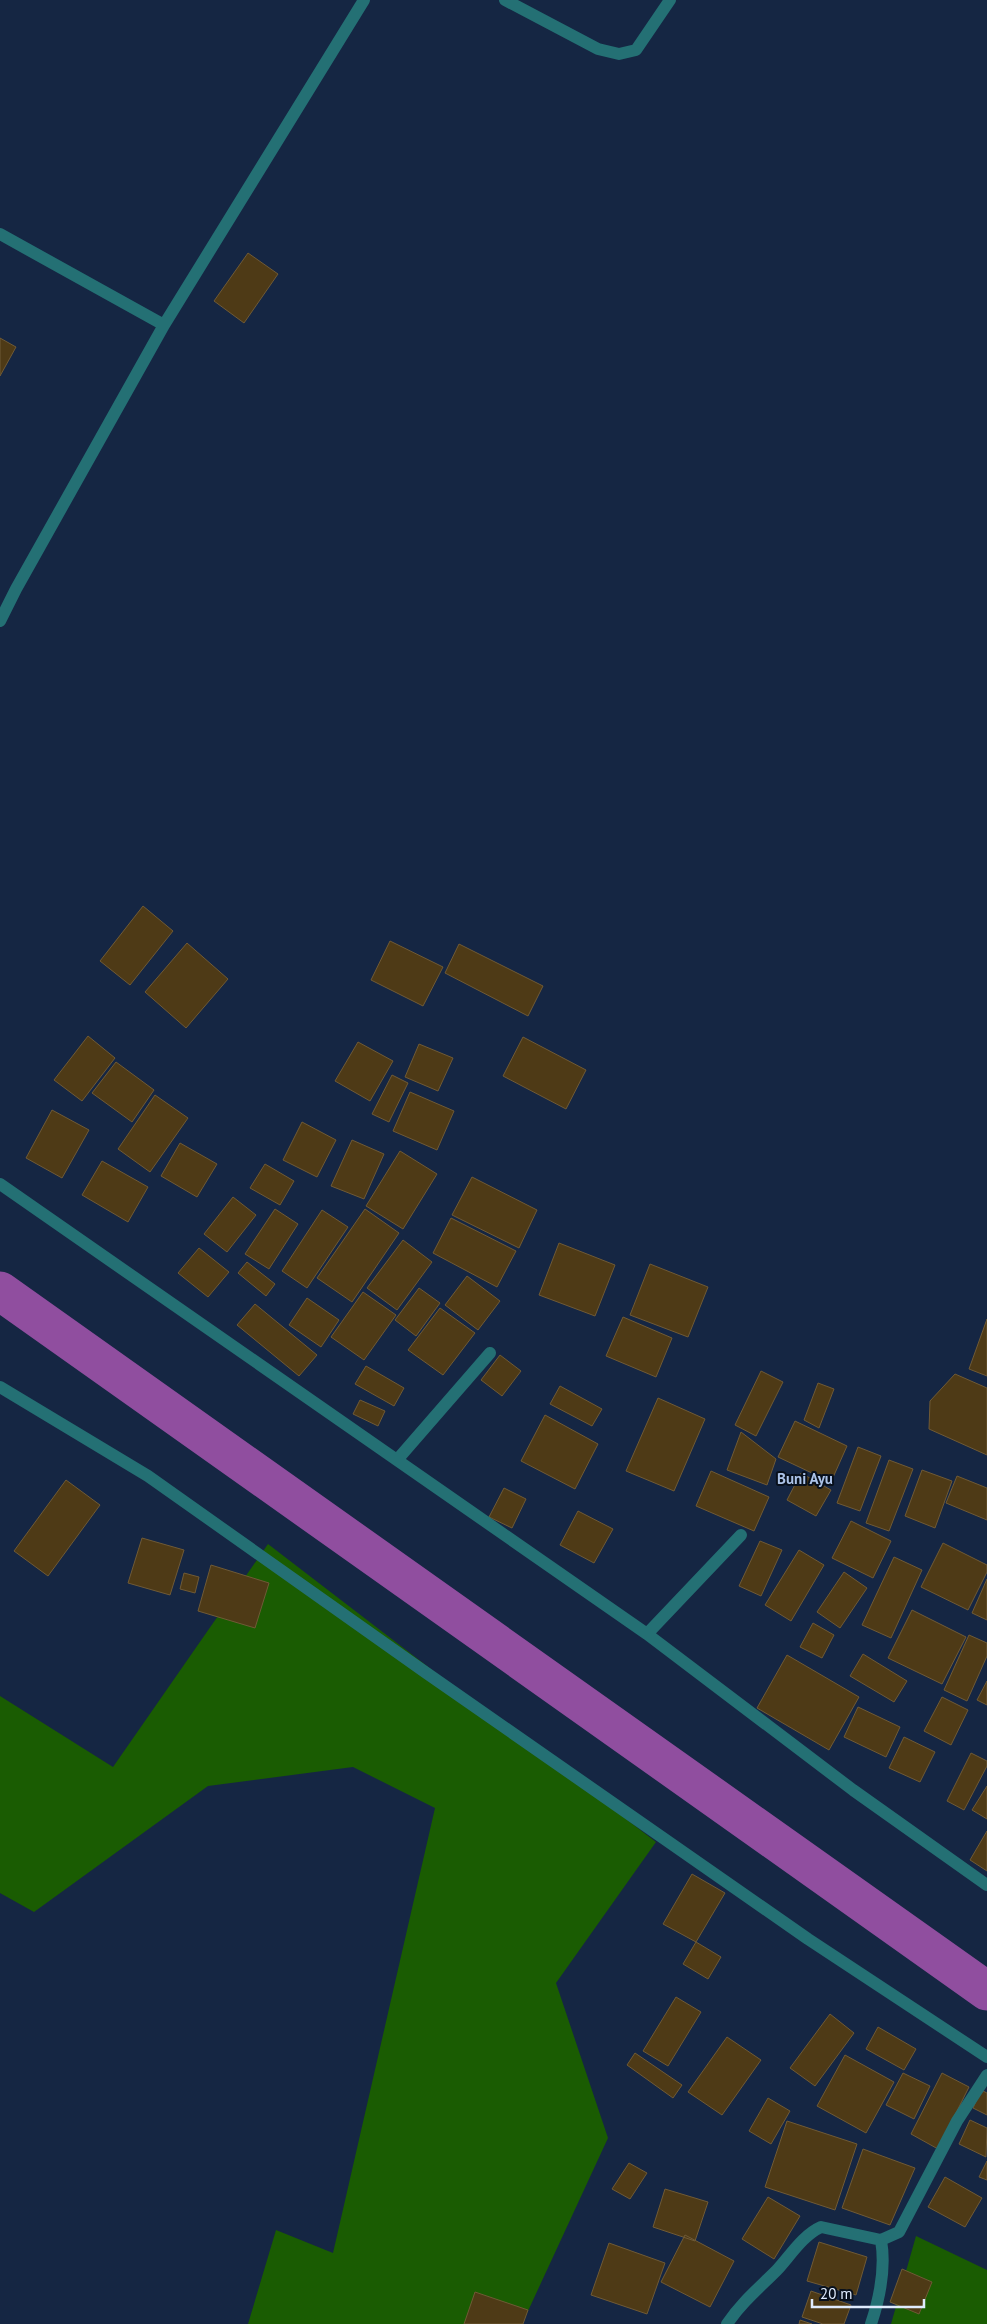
<svg xmlns="http://www.w3.org/2000/svg" width="987" height="2324" viewBox="0 0 987 2324" font-family="'PT Sans',sans-serif">
<rect width="100%" height="100%" fill="#152643"/>
<path fill="#1a5c02" d="M 268,1544 L 656,1842 L 556,1983 L 608,2138 L 522,2324 L 248,2324 L 276,2230 L 333,2253 L 435,1808 L 353,1767 L 208,1786 L 34,1912 L 0,1893 L 0,1696 L 113,1767 Z
M 916,2236 L 987,2270 L 987,2324 L 891,2324 Z"/>
<g fill="none" stroke-linecap="round" stroke-linejoin="round">
<path stroke="#904e9f" stroke-width="39" d="M 0,1291 L 987,1991"/>
</g>
<path fill="#4e3a16" stroke="#6f5a36" d="M 248,253 L 278,274 L 244,323 L 214,301 Z
M 0,338 L 16,347 L 0,376 Z
M 143,906 L 173,931 L 130,985 L 100,961 Z
M 390,941 L 443,967 L 423,1006 L 371,980 Z
M 187,943 L 228,979 L 186,1028 L 145,992 Z
M 459,944 L 543,986 L 528,1016 L 445,973 Z
M 88,1036 L 115,1058 L 82,1101 L 54,1080 Z
M 523,1037 L 586,1070 L 566,1109 L 503,1076 Z
M 358,1042 L 393,1061 L 370,1101 L 335,1081 Z
M 419,1044 L 453,1058 L 438,1091 L 405,1077 Z
M 116,1062 L 154,1090 L 132,1122 L 92,1093 Z
M 392,1075 L 408,1083 L 389,1122 L 372,1114 Z
M 410,1092 L 454,1111 L 437,1150 L 393,1131 Z
M 155,1095 L 188,1118 L 150,1172 L 118,1149 Z
M 52,1110 L 89,1130 L 62,1178 L 26,1158 Z
M 302,1122 L 336,1140 L 317,1177 L 283,1160 Z
M 352,1140 L 384,1154 L 364,1199 L 331,1186 Z
M 180,1143 L 217,1164 L 197,1197 L 161,1176 Z
M 400,1151 L 437,1174 L 403,1229 L 366,1206 Z
M 102,1161 L 148,1187 L 128,1222 L 82,1195 Z
M 265,1164 L 294,1181 L 280,1205 L 250,1188 Z
M 472,1177 L 537,1210 L 519,1248 L 452,1215 Z
M 233,1197 L 256,1215 L 227,1252 L 204,1234 Z
M 275,1209 L 298,1224 L 269,1269 L 245,1254 Z
M 365,1209 L 399,1233 L 352,1302 L 317,1278 Z
M 322,1210 L 348,1227 L 307,1288 L 282,1271 Z
M 451,1218 L 516,1251 L 497,1287 L 433,1253 Z
M 403,1240 L 432,1262 L 397,1310 L 367,1288 Z
M 559,1243 L 615,1265 L 595,1316 L 539,1295 Z
M 199,1248 L 229,1272 L 208,1297 L 178,1273 Z
M 247,1262 L 275,1284 L 266,1296 L 238,1273 Z
M 650,1264 L 708,1287 L 688,1337 L 630,1315 Z
M 467,1276 L 500,1301 L 478,1330 L 445,1305 Z
M 419,1288 L 440,1303 L 416,1336 L 395,1320 Z
M 363,1292 L 396,1315 L 364,1360 L 331,1337 Z
M 307,1298 L 339,1320 L 321,1347 L 289,1325 Z
M 255,1304 L 317,1355 L 299,1376 L 237,1325 Z
M 440,1308 L 475,1333 L 443,1375 L 408,1350 Z
M 623,1317 L 672,1338 L 656,1377 L 606,1356 Z
M 987,1319 L 987,1376 L 969,1369 Z
M 500,1355 L 521,1371 L 502,1396 L 481,1380 Z
M 366,1366 L 404,1388 L 394,1406 L 355,1384 Z
M 761,1371 L 783,1382 L 756,1436 L 735,1425 Z
M 955,1374 L 987,1388 L 987,1455 L 929,1429 L 930,1401 Z
M 818,1383 L 834,1389 L 819,1428 L 804,1420 Z
M 560,1386 L 602,1409 L 592,1426 L 550,1404 Z
M 658,1398 L 705,1419 L 674,1491 L 626,1471 Z
M 360,1400 L 385,1411 L 378,1426 L 353,1414 Z
M 545,1415 L 598,1444 L 575,1489 L 521,1461 Z
M 795,1421 L 847,1446 L 831,1482 L 778,1457 Z
M 741,1432 L 776,1459 L 767,1485 L 727,1470 Z
M 858,1447 L 881,1456 L 860,1511 L 837,1503 Z
M 889,1460 L 913,1469 L 889,1531 L 866,1523 Z
M 922,1470 L 952,1481 L 935,1528 L 905,1516 Z
M 711,1471 L 769,1497 L 754,1531 L 696,1506 Z
M 801,1473 L 831,1490 L 816,1516 L 787,1500 Z
M 957,1476 L 987,1488 L 987,1520 L 946,1503 Z
M 66,1480 L 100,1505 L 48,1576 L 14,1551 Z
M 504,1488 L 526,1499 L 512,1528 L 489,1517 Z
M 578,1511 L 613,1529 L 594,1563 L 560,1545 Z
M 851,1521 L 891,1541 L 873,1578 L 832,1558 Z
M 142,1538 L 184,1550 L 170,1595 L 128,1583 Z
M 760,1541 L 782,1550 L 761,1596 L 739,1586 Z
M 943,1543 L 987,1565 L 987,1572 L 968,1610 L 921,1587 Z
M 799,1550 L 824,1565 L 791,1621 L 765,1605 Z
M 894,1557 L 922,1570 L 891,1638 L 862,1625 Z
M 211,1565 L 269,1583 L 255,1628 L 198,1611 Z
M 844,1572 L 867,1588 L 840,1628 L 817,1612 Z
M 184,1573 L 199,1577 L 195,1593 L 180,1589 Z
M 987,1579 L 987,1620 L 972,1613 Z
M 912,1610 L 966,1637 L 942,1684 L 888,1658 Z
M 813,1623 L 834,1635 L 822,1658 L 800,1647 Z
M 969,1635 L 987,1643 L 987,1656 L 967,1701 L 944,1690 Z
M 863,1654 L 907,1681 L 894,1702 L 850,1676 Z
M 787,1655 L 859,1697 L 829,1750 L 757,1708 Z
M 987,1681 L 987,1705 L 977,1700 Z
M 942,1697 L 968,1710 L 951,1745 L 924,1731 Z
M 858,1707 L 900,1727 L 886,1757 L 844,1737 Z
M 904,1737 L 935,1752 L 920,1782 L 889,1768 Z
M 971,1753 L 987,1761 L 987,1766 L 964,1810 L 947,1801 Z
M 987,1786 L 987,1819 L 972,1810 Z
M 987,1831 L 987,1871 L 970,1860 Z
M 692,1874 L 725,1893 L 696,1942 L 663,1924 Z
M 696,1942 L 721,1957 L 708,1979 L 683,1964 Z
M 676,1997 L 701,2012 L 668,2066 L 643,2051 Z
M 830,2014 L 854,2033 L 815,2086 L 790,2068 Z
M 878,2027 L 916,2049 L 904,2070 L 866,2049 Z
M 727,2037 L 761,2060 L 722,2115 L 688,2092 Z
M 635,2053 L 682,2085 L 673,2098 L 627,2065 Z
M 845,2055 L 894,2082 L 866,2133 L 817,2106 Z
M 903,2073 L 930,2086 L 914,2119 L 886,2105 Z
M 942,2073 L 969,2087 L 938,2149 L 911,2134 Z
M 981,2090 L 987,2093 L 987,2115 L 973,2108 Z
M 768,2098 L 790,2111 L 771,2144 L 749,2131 Z
M 970,2120 L 987,2128 L 986,2157 L 959,2144 Z
M 787,2121 L 857,2144 L 835,2210 L 765,2187 Z
M 863,2149 L 915,2168 L 890,2225 L 842,2208 Z
M 987,2161 L 987,2180 L 979,2177 Z
M 629,2163 L 647,2173 L 630,2199 L 612,2189 Z
M 945,2177 L 982,2198 L 965,2227 L 928,2207 Z
M 665,2189 L 708,2202 L 695,2241 L 653,2227 Z
M 768,2197 L 800,2216 L 774,2259 L 742,2239 Z
M 685,2235 L 734,2261 L 710,2307 L 661,2282 Z
M 819,2242 L 867,2257 L 856,2295 L 807,2281 Z
M 609,2243 L 665,2263 L 647,2314 L 591,2295 Z
M 902,2269 L 932,2282 L 919,2314 L 890,2302 Z
M 811,2291 L 851,2305 L 844,2324 L 823,2324 L 802,2317 Z
M 475,2292 L 528,2310 L 523,2324 L 464,2324 Z
M 800,2320 L 812,2324 L 799,2324 Z"/>
<g fill="none" stroke-linecap="round" stroke-linejoin="round">
<path stroke="#247074" stroke-width="12" d="M 505,0 L 598,49 L 619,54 L 636,50 L 670,0
M 0,234 L 164,325 L 364,0
M 0,621 L 16,589 L 164,325
M 0,1184 L 647,1634 L 853,1790 L 987,1885
M 0,1387 L 148,1476 L 425,1672 L 808,1939 L 987,2057
M 397,1460 L 490,1353
M 647,1634 L 741,1535
M 727,2324 C 741,2303 759,2288 777,2270 C 790,2256 803,2235 821,2227 L 881,2240 L 899,2232 L 957,2121 L 987,2075
M 871,2324 C 880,2297 886,2269 881,2240"/>
</g>
<g text-anchor="middle" stroke-width="4" stroke-linejoin="round" paint-order="stroke">
<g font-size="15" font-weight="bold" fill="#acc3e8" stroke="#08101c">
<text x="805" y="1484">Buni Ayu</text>
</g>
</g>
<path d="M812 2299v8h112v-8" fill="none" stroke="#dfebfe" stroke-width="2.5"/>
<text x="820" y="2299" font-size="15" fill="#dfebfe" stroke="#08101c" stroke-width="4" paint-order="stroke">20 m</text>
</svg>
